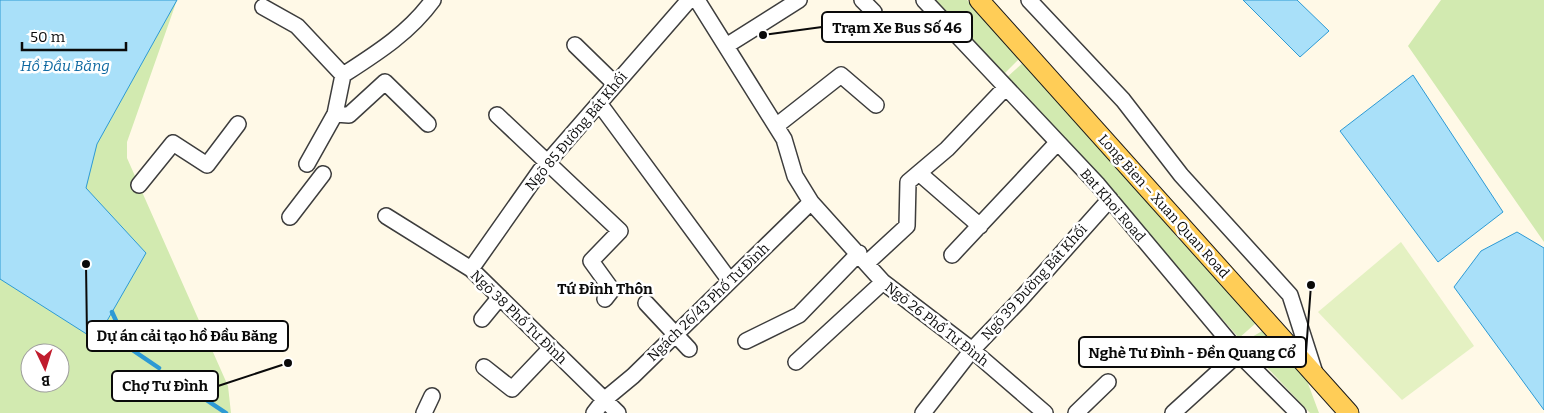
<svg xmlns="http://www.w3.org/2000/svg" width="1544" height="413" viewBox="0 0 1544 413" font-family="Bitter,serif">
<rect width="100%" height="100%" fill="#fff9e7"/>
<path fill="#d2eab0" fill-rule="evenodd" d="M 0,0 L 177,0 L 127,142 L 127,158 L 228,386 L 231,413 L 0,413 ZM 30,353 L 60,353 L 60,383 L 30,383 Z
M 928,0 L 967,0 L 1021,57 L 1002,76 Z
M 1441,0 L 1544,0 L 1544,242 L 1408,46 Z
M 1025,61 L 1177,237 L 1256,323 L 1239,338 L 1157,245 L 1005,79 Z
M 1264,330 L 1306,378 L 1319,413 L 1310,413 L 1243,342 Z"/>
<path fill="#e4f1c2" d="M 1401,242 L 1474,346 L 1402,400 L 1318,312 Z"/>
<path fill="#a9e0f9" stroke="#2d9ad4" d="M 0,0 L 177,0 L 97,144 L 86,188 L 146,253 L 96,340 L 0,279 Z
M 1243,0 L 1297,0 L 1329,31 L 1300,57 Z
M 1413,75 L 1503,212 L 1438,262 L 1340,131 Z
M 1517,232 L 1544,248 L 1544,410 L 1454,287 L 1481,251 Z"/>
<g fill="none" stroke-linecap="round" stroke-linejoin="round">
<path stroke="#2d9ad4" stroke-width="4.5" d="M 112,312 L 128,347 L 159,368
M 178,381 L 226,413"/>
<g stroke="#3d3d3d" stroke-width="18">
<path id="minor" d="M 697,0 L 784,139 L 795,176 L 811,202 L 883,282 L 972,350 L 1045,413
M 862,0 L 874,12
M 924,0 L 1098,185 L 1243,358 L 1298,413
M 1029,0 L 1123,100 L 1181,175 L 1290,295 L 1315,373
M 263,7 L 297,26 L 343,75
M 575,45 L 615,84
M 726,46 L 799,0
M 599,103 L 730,281
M 335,114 L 349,115 L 385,82 L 428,124
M 497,115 L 620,231 L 591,261 L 612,290 L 605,299
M 776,126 L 841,75 L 876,105
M 307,164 L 335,114 L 343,75 C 377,53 409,33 433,0
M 919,173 L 980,226
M 139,185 L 173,143 L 207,165 L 238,124
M 386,216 L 471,269 L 618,413
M 290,217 L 323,174
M 952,255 L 1057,143
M 867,263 L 907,226 L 908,182 L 947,149 L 1006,87
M 471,269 L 540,171 L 689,0
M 646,303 L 689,349
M 482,319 L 500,297
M 746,341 L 799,315 L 859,253
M 796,362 L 883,282
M 484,367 L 512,389 L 551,348
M 424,413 L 432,396
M 594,413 L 604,400 L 633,376 L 811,202
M 923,413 L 972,350 L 1020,300 L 1110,199
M 1076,413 L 1108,382
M 1173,413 L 1239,353"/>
</g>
<g stroke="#1b1b1b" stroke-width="21">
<path id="major" d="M 979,0 L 1349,413"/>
</g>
<use href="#minor" stroke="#fff" stroke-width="15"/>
<use href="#major" stroke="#ffcd57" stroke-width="19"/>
</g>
<g text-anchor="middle" stroke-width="5" stroke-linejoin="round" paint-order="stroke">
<g font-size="14" fill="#0a0a0a" stroke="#fff">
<text transform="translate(576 131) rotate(-50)" y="5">Ngõ 85 Đường Bát Khối</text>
<text transform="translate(1113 205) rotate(49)" y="5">Bat Khoi Road</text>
<text transform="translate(1164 206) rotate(48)" y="5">Long Bien – Xuan Quan Road</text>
<text transform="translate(1034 282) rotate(-48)" y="5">Ngõ 39 Đường Bát Khối</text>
<text transform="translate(708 302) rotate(-44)" y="5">Ngách 26/43 Phố Tư Đình</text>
<text transform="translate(519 317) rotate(44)" y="5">Ngõ 38 Phố Tư Đình</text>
<text transform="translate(937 324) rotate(38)" y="5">Ngõ 26 Phố Tư Đình</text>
</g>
<g font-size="15" font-style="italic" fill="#0f69a1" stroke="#fff">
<text x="65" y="71">Hồ Đầu Băng</text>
</g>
<g font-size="15" font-weight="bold" fill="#0a0a0a" stroke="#fff">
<text x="605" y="294">Tứ Đỉnh Thôn</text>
</g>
</g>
<path fill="none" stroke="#0a0a0a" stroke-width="2" d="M763 35L822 27M86 264L87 336M1311 285L1306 352M288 363L218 386"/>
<g fill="#0a0a0a" stroke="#fff" stroke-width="2">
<circle cx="763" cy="35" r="5"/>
<circle cx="86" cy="264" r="5"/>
<circle cx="1311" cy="285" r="5"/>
<circle cx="288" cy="363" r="5"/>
</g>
<g fill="#fff" stroke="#0a0a0a" stroke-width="2">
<rect x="822" y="12" width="150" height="30" rx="5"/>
<rect x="87" y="321" width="201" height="30" rx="5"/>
<rect x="1079" y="337" width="227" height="30" rx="5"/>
<rect x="112" y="371" width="106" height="30" rx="5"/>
</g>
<g font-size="15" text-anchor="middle" font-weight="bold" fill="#0a0a0a">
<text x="897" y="33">Trạm Xe Bus Số 46</text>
<text x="187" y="341">Dự án cải tạo hồ Đầu Băng</text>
<text x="1192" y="358">Nghè Tư Đình - Đền Quang Cổ</text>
<text x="165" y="391">Chợ Tư Đình</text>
</g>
<g transform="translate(45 368) rotate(176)"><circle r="24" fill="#ffffff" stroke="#9d9d9d"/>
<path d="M0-4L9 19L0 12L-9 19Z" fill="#c01c2d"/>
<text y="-8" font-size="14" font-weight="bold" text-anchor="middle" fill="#0a0a0a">B</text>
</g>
<path d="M22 42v8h104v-8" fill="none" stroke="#0a0a0a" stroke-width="2.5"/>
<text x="30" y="42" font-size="15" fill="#0a0a0a" stroke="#ffffff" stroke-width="4" paint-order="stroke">50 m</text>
</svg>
